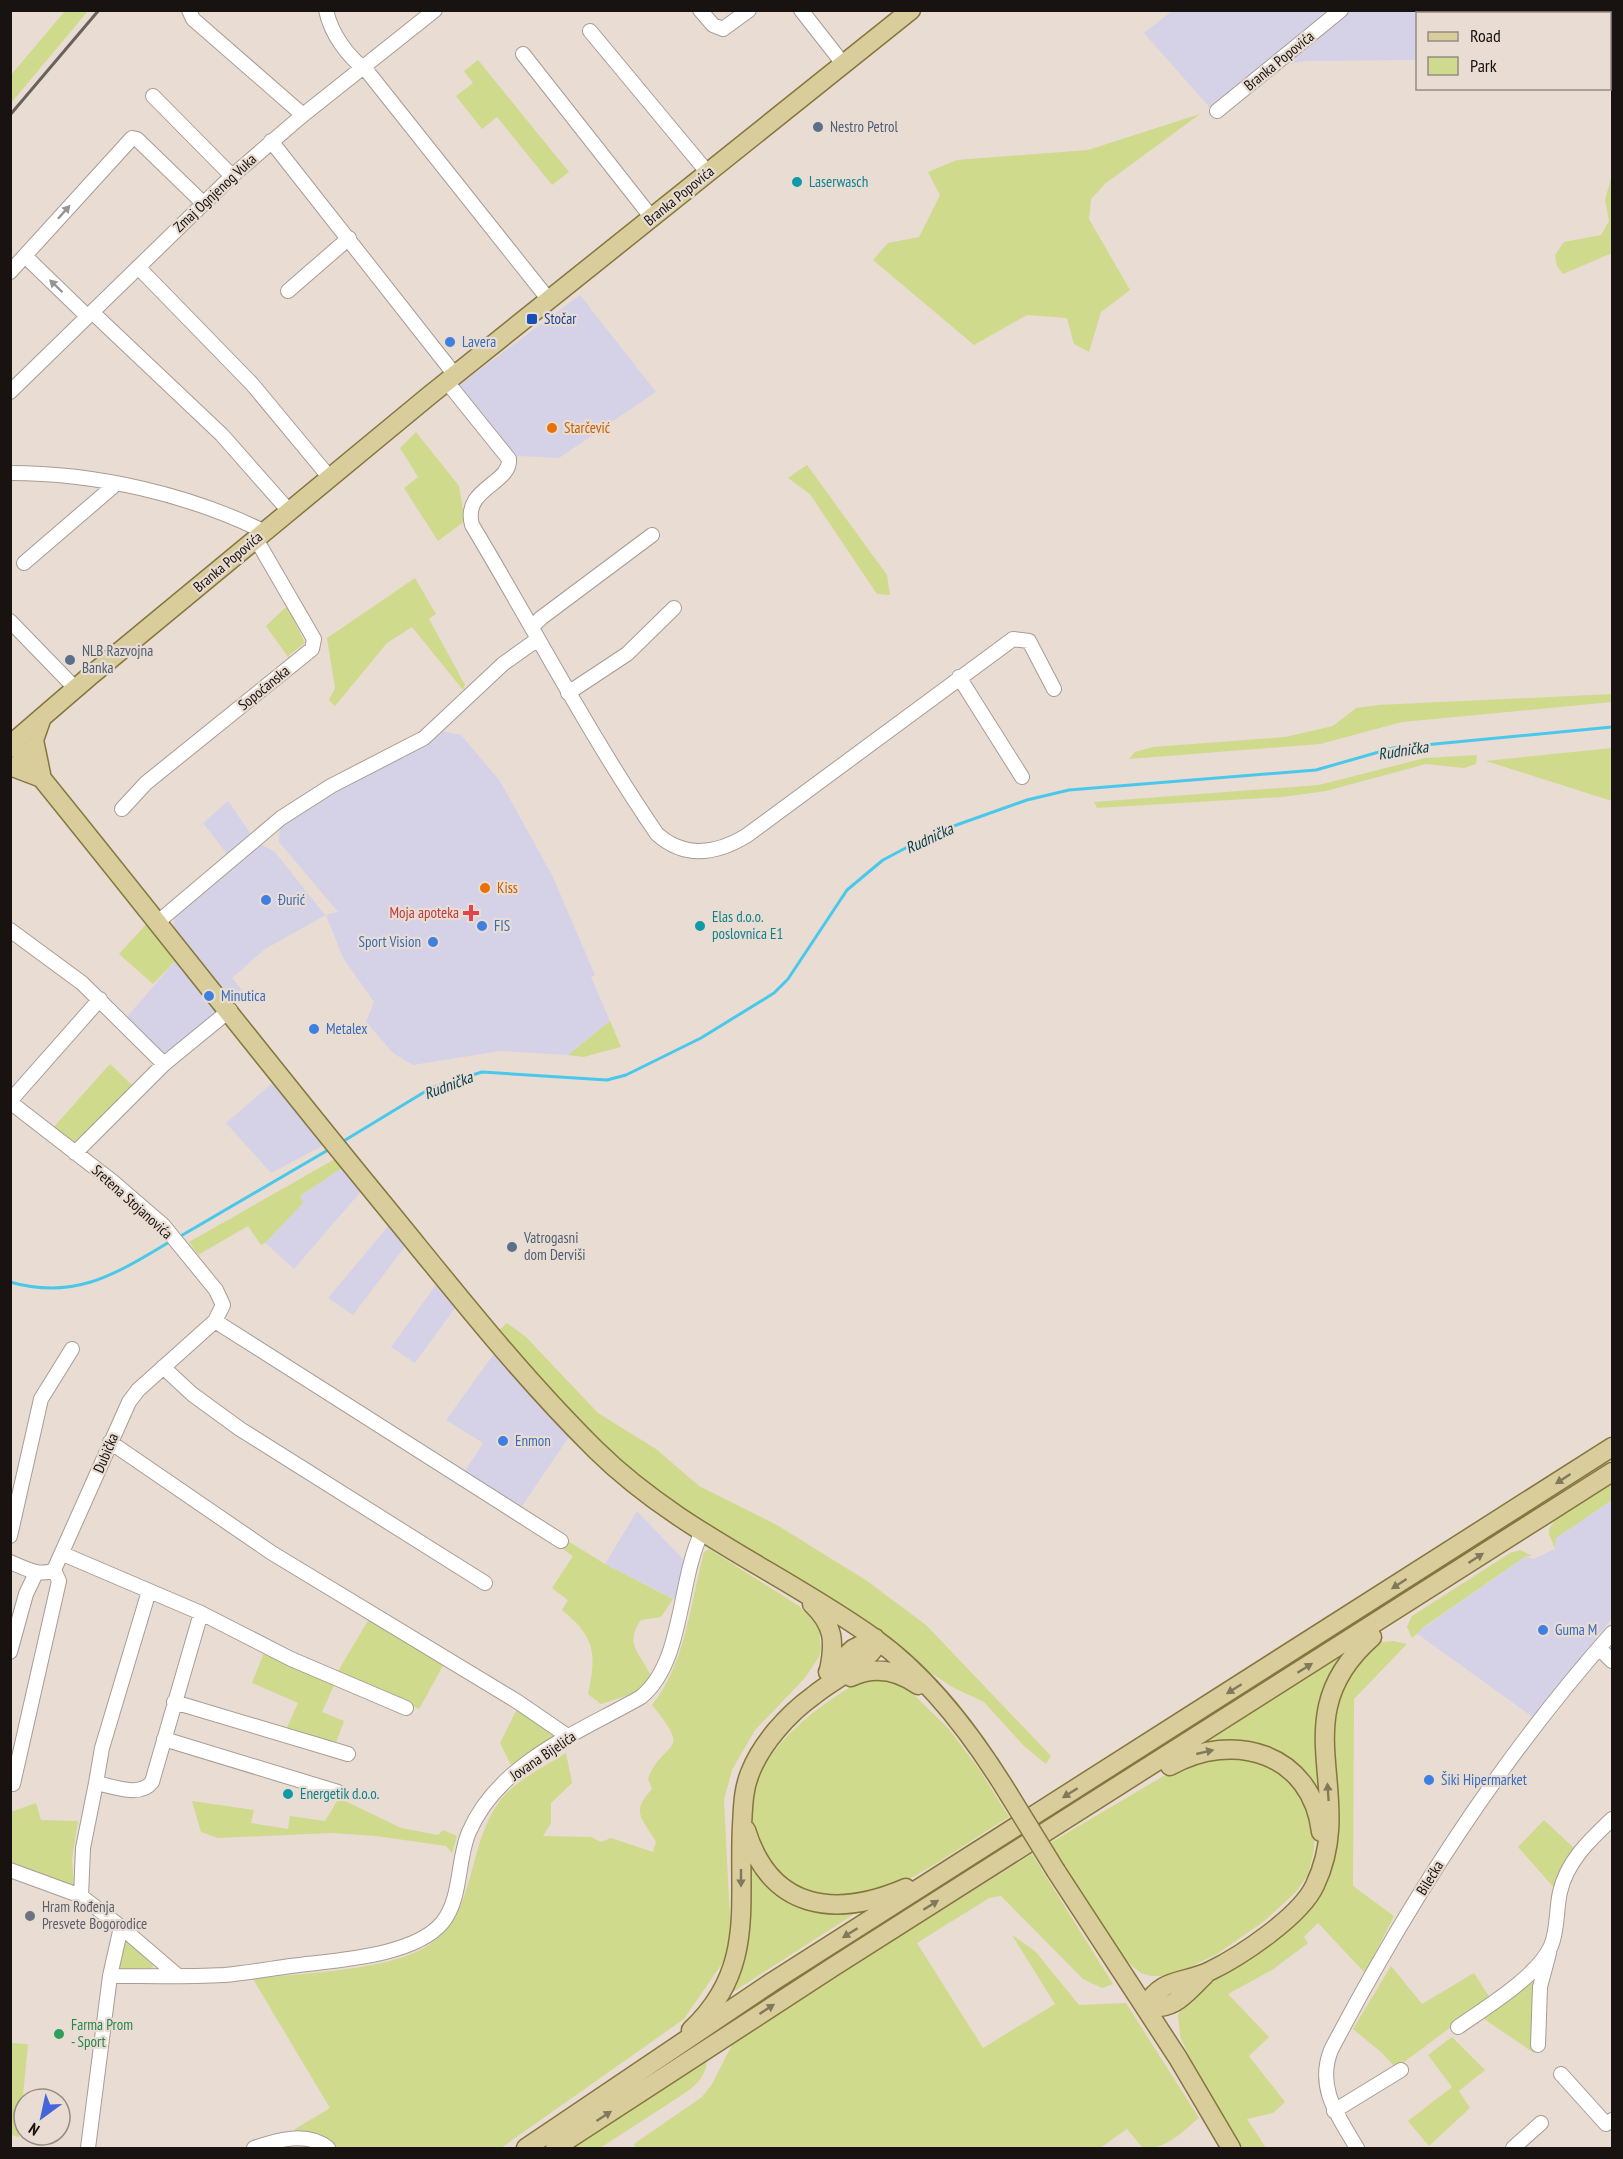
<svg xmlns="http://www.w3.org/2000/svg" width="1623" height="2159" viewBox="0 0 1623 2159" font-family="'PT Sans Narrow',sans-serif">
<rect width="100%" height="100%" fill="#e9dcd2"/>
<path fill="#d5d2e8" d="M 1172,11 L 1331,11 L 1211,109 L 1144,33 Z
M 1348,11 L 1587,11 L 1582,14 L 1418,14 L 1417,60 L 1305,61 L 1283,65 Z
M 580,295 L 656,392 L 559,458 L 517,456 L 459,385 Z
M 441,731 L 461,735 L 500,781 L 552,875 L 595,975 L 591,977 L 610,1021 L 568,1055 L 500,1051 L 413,1065 L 393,1053 L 366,1022 L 374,1002 L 343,958 L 326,915 L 265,949 L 232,978 L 247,996 L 238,1002 L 228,1002 L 174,929 L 175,916 L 261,844 L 275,852 L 325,915 L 338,912 L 279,842 L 280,825 Z
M 228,801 L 253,837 L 227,854 L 203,823 Z
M 177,959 L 221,1010 L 166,1056 L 161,1054 L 126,1018 Z
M 276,1080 L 324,1145 L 271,1173 L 226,1123 Z
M 342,1168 L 363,1189 L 294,1269 L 265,1243 L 303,1203 L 300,1196 Z
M 389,1225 L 407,1244 L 353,1315 L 328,1298 Z
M 438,1282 L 458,1304 L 415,1363 L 391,1347 Z
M 496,1351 L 571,1434 L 520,1509 L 463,1474 L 483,1443 L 446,1420 Z
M 1612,1500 L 1612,1618 L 1534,1718 L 1416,1633 L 1526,1556 L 1533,1559 L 1555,1549 L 1556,1538 Z
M 637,1511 L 683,1559 L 678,1601 L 605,1564 Z"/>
<path fill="#cfda8c" d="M 65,11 L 88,11 L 11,103 L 11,75 Z
M 478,60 L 569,172 L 552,185 L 497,117 L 482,129 L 456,96 L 473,83 L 464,71 Z
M 1200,114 L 1106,183 L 1091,199 L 1089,219 L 1130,290 L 1101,312 L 1089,352 L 1074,344 L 1067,318 L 1027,315 L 974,345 L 873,260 L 888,243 L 919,237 L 940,195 L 928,172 L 957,160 L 1088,150 Z
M 1612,131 L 1612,253 L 1563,274 L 1557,266 L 1555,255 L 1564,242 L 1601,235 L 1609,221 L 1605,200 L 1612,175 Z
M 416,432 L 459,486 L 465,521 L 438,541 L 404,488 L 418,477 L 400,448 Z
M 807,465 L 887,575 L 890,595 L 877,594 L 810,494 L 788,478 Z
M 415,578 L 436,614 L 429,619 L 465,685 L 463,690 L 412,627 L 387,643 L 335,706 L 329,700 L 335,688 L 327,638 Z
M 287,606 L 305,643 L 289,655 L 291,661 L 266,626 Z
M 1612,694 L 1612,702 L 1402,722 L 1320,744 L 1129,759 L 1135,752 L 1153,747 L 1285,737 L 1333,726 L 1356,708 L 1378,705 Z
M 1612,748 L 1612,801 L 1486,761 Z
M 1477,755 L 1476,764 L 1464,768 L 1426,764 L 1326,791 L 1282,797 L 1097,808 L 1094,802 L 1319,785 L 1425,758 Z
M 150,920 L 177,959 L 153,984 L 119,954 Z
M 610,1021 L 621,1047 L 583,1057 L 568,1055 Z
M 110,1064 L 135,1088 L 73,1143 L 52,1129 Z
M 335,1159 L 342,1168 L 300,1196 L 303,1203 L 265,1243 L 261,1245 L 248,1226 L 198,1255 L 189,1242 Z
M 507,1323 L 526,1337 L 598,1413 L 656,1449 L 699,1486 L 777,1525 L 867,1581 L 926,1625 L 1051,1756 L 1046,1764 L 1024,1746 L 984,1702 L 954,1688 L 680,1510 L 594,1439 L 498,1331 Z
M 1612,1481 L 1612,1500 L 1556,1538 L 1555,1549 L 1549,1534 L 1549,1529 L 1558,1516 Z
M 568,1541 L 605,1564 L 673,1599 L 661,1617 L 641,1620 C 623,1645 641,1653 652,1678 L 644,1690 L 601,1704 L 588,1694 C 597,1653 595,1637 562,1610 L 568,1600 L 552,1588 L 573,1556 L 563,1549 Z
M 709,1549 L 799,1606 L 811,1618 L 819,1631 L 821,1649 L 819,1657 L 805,1678 L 755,1730 L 732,1770 L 724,1800 L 730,1919 L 729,1943 L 723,1962 L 684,2019 L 501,2148 L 333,2148 L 295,2133 L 295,2129 L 330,2108 L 253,1979 C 299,1973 384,1971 424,1948 C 478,1916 465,1850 499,1802 C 514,1781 544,1767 566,1753 L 572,1783 L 551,1803 L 551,1823 L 543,1836 L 591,1837 L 601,1842 L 611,1838 L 653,1852 L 656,1842 C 642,1818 630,1812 652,1789 L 648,1779 C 664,1737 694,1757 652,1705 C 685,1665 691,1601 704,1552 Z
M 1521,1550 L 1532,1556 L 1526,1556 L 1425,1626 L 1412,1638 L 1407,1627 L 1412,1616 L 1510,1553 Z
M 369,1619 L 444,1664 L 419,1709 L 337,1673 Z
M 1393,1641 L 1407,1644 L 1354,1699 L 1353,1886 L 1394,1916 L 1365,1973 L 1318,1923 L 1304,1937 L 1308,1943 L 1272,1970 L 1228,1994 L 1269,2037 L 1249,2056 L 1285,2102 L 1273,2113 L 1247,2119 L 1266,2148 L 1240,2148 L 1202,2085 L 1180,2036 L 1178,2015 L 1190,1995 L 1217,1977 L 1314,1897 L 1331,1700 L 1374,1643 Z
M 1349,1649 L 1334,1672 L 1323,1810 L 1299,1772 L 1208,1740 Z
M 265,1650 L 335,1683 L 322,1712 L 344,1721 L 334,1748 L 285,1732 L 298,1703 L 252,1683 Z
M 867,1677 L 901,1682 L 914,1695 L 948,1728 L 979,1769 L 1009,1817 C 969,1841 918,1879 875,1895 C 867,1898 856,1896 848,1896 C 837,1896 822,1899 811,1895 C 767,1881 736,1826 756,1782 C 777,1734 823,1703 867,1677 Z
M 518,1707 L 554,1732 L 555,1740 L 511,1765 L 500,1743 Z
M 1248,1756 L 1292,1779 L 1315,1825 L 1314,1850 L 1308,1875 L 1295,1893 L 1263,1922 L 1217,1954 L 1182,1971 L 1167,1976 L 1151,1976 L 1141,1973 L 1125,1960 L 1050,1843 L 1189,1761 Z
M 339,1798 L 401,1828 L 438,1835 L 443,1830 L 457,1836 L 452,1853 L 446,1846 L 376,1836 L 331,1833 L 218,1838 L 201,1832 L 192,1801 L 254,1810 L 251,1823 L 288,1829 L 290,1816 L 325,1821 Z
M 36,1803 L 41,1820 L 78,1821 L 72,1859 L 74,1888 L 11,1862 L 11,1812 Z
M 1544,1820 L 1576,1850 L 1556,1890 L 1518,1847 Z
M 744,1849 L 771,1885 L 862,1909 L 719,2001 L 730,1983 Z
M 1032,1854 L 1113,1984 L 1102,1988 L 1083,1979 L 1001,1896 L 989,1898 L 917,1943 L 983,2048 L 1055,2004 L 1012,1935 L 1035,1951 L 1079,2005 L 1126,2003 L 1199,2118 C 1180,2133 1168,2149 1143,2148 L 1127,2129 L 1100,2148 L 635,2148 L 634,2144 L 702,2097 L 712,2084 L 735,2039 Z
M 126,1941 L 152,1964 L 153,1968 L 122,1969 L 118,1967 Z
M 1391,1966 L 1422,2004 L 1474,1973 L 1490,1998 L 1396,2068 L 1381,2052 L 1353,2029 Z
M 1541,1966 L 1532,2043 L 1534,2053 L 1481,2017 Z
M 1452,2037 L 1485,2070 L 1459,2091 L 1470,2108 L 1429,2146 L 1408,2121 L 1452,2087 L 1428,2055 Z
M 10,2043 L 28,2044 L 19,2137 L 11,2135 Z
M 707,2058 C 707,2074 698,2084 685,2093 L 600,2148 L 570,2148 Z"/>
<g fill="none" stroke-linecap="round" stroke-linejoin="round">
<path stroke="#4ac8eb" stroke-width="3" d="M 342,1142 L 431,1088 L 482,1072 L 607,1080 L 626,1075 L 701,1038 L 774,993 L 788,979 L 847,890 L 883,860 L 934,833 L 1027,800 L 1069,790 L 1316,770 L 1393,748 L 1612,727
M 179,1237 L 328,1150
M 10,1282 C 76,1301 117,1273 171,1241"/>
<g stroke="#a89c93" stroke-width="16">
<path id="minor" d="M 189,10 L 193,19 L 303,115
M 326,10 C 331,34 348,57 367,71 L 549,300
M 700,10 L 713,25 L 723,29 L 749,10
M 801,10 L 844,65
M 590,31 L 708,173
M 523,54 L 652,218
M 153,96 L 232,176
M 1217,111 L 1341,10
M 271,141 L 455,375
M 25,256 L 87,316
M 138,267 L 252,384 L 330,478
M 10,272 L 132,138 L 137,139 L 203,203
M 288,291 L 349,238
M 92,312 L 222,435 L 289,511
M 447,382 L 509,459 C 511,484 462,488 472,525 C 534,628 589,735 657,834 C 685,859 716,854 746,836 L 1013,639 L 1029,641 L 1054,689
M 10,392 L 232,176 L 303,115 L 435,10
M 10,473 C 95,473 189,494 265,532
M 24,563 L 116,484
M 10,621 L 75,688
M 533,626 L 541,618 L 652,535
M 959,677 L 1022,777
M 568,693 L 627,654 L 674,608
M 122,809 L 146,783 L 312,649 L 314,639 L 256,539
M 159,921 L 281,818 L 331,786 L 424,738 L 503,664 L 538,639
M 10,930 L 82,983 L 164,1064
M 10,1101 L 100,999
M 10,1102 L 112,1181 L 163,1225 L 216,1290 L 223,1305 L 215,1321 L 138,1390 L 129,1402 L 54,1570 C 39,1577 25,1568 10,1562
M 75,1153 L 164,1064 L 230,1010
M 215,1321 L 561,1541
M 163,1367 L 192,1394 L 240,1429 L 485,1583
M 110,1442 L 272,1553 L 518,1702 L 569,1737
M 10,1536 L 41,1399 L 72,1349
M 63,1554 L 201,1613 L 291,1659 L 406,1708
M 149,1591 L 102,1748 L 96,1783 C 112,1786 140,1798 152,1782 L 201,1613
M 1599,1648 L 1612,1661
M 10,1652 L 26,1594 L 36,1573
M 174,1702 L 348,1754
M 164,1739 L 338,1792
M 13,1784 L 59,1581 L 54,1570
M 10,1870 L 81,1896 L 121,1927 L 110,1976 L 88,2148
M 81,1896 L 83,1848 L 96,1783
M 121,1927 L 177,1975
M 110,1976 C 148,1976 186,1977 224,1975 C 246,1973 269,1969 291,1966 C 334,1960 413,1957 442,1923 C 462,1899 457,1859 469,1832 C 499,1762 580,1732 641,1697 C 684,1662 678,1580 702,1532
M 1458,2027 C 1485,2008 1537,1977 1551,1946 C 1558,1929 1556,1910 1560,1892 C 1567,1861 1590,1840 1612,1819
M 1538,2045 L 1540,1987 L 1549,1953
M 1561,2074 L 1606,2124 L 1612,2120
M 1334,2111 L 1401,2070
M 254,2148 C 277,2140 307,2131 328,2148
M 1357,2148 C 1338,2116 1316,2088 1331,2050 C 1409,1901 1501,1758 1612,1633
M 1513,2148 L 1541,2123"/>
</g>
<g stroke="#857640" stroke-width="21">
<path id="major" d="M 13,743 C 138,896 259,1053 385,1206 C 453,1289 519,1374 596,1450 C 677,1530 783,1573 874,1638 C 930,1678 973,1736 1008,1793
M 10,745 L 90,676 L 430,395 L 911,10
M 10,766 L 39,777
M 41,774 L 34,740 L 41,720
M 812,1604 C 834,1625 835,1642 829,1670
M 828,1672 L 853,1649 L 875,1638
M 851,1677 C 874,1666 897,1670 918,1685
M 1170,1766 C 1233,1730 1312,1753 1321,1832
M 746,1830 C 771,1911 836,1918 906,1888
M 1056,1871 L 1178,2058 L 1231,2148
M 1145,2007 C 1162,1977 1183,1984 1210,1971 C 1241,1956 1301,1916 1315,1885 C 1359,1793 1280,1718 1372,1637
M 1145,2007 C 1175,2011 1185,1994 1205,1975
M 691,2030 C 756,1969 738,1905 742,1826 C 743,1808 743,1790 750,1773 C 761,1744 788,1714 813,1696 C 836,1677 862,1668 879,1642
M 526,2148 L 772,1982 L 1612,1447
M 555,2148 L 833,1967 L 1612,1472"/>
</g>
<use href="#minor" stroke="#fff" stroke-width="14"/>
<use href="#major" stroke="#d9cd9c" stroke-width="18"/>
<path stroke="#69615b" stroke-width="3" d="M 10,115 L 99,10"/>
<g stroke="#857640" stroke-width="21" stroke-linecap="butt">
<path id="major-bridge" d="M 1008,1793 L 1056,1871"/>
</g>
<use href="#major-bridge" stroke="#d9cd9c" stroke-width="18"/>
</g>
<defs><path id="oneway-solid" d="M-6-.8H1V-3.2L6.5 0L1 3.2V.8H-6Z" transform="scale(1.5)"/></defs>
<g fill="#979593">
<use href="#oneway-solid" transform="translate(64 212) rotate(-48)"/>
<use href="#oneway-solid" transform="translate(56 286) rotate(-136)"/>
</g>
<g fill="#82795d">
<use href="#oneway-solid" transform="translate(1563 1479) rotate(147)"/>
<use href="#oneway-solid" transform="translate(1476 1558) rotate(-33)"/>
<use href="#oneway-solid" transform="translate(1399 1584) rotate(147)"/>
<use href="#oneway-solid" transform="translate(1305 1668) rotate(-32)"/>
<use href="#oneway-solid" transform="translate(1234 1689) rotate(148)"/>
<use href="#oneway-solid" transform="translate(1205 1752) rotate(-13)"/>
<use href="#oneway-solid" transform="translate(1328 1792) rotate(-94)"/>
<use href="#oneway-solid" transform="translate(1070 1793) rotate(148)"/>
<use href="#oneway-solid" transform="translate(741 1878) rotate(90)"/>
<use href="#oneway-solid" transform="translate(931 1905) rotate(-32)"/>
<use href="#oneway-solid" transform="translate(850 1933) rotate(148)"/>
<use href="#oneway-solid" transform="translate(767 2009) rotate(-33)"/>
<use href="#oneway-solid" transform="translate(604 2116) rotate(-33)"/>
</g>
<g fill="#5c6f8a" stroke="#e9dcd2" stroke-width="2">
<circle cx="818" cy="127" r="6"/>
<circle cx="70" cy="660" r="6"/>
<circle cx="512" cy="1247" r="6"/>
</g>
<g fill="#0f9aa8" stroke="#e9dcd2" stroke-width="2">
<circle cx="797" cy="182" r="6"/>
<circle cx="700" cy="926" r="6"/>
<circle cx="288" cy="1794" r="6"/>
</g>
<rect fill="#1a4fb4" stroke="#e9dcd2" stroke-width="2" x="526" y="313" width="12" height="12" rx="3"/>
<g fill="#3f7fe0" stroke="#e9dcd2" stroke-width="2">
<circle cx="450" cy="342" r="6"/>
<circle cx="266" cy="900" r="6"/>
<circle cx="482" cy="926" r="6"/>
<circle cx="433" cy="942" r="6"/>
<circle cx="209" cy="996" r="6"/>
<circle cx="314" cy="1029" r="6"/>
<circle cx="503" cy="1441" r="6"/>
<circle cx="1543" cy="1630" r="6"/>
<circle cx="1429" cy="1780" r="6"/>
</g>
<g fill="#e8710a" stroke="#e9dcd2" stroke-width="2">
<circle cx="552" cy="428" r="6"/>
<circle cx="485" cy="888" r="6"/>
</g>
<path fill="#e0444e" stroke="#e9dcd2" stroke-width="2" d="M468 904h6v6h6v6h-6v6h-6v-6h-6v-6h6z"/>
<circle fill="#6b7280" stroke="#e9dcd2" stroke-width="2" cx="30" cy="1916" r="6"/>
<circle fill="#2e9e5b" stroke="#e9dcd2" stroke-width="2" cx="59" cy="2034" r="6"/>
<g text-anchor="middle" stroke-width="4.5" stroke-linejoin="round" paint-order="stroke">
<g font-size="15" fill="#181310" stroke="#e9dcd2">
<text transform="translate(1279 61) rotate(-39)" y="5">Branka Popovića</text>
<text transform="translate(215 193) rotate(-43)" y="5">Zmaj Ognjenog Vuka</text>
<text transform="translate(679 196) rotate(-39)" y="5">Branka Popovića</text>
<text transform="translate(228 562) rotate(-40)" y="5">Branka Popovića</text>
<text transform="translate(264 688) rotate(-39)" y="5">Sopoćanska</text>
<text transform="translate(132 1202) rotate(42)" y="5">Sretena Stojanovića</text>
<text transform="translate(106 1453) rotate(-67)" y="5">Dubička</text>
<text transform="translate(543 1756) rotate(-34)" y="5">Jovana Bijelića</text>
<text transform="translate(1430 1878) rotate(-58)" y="5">Bilećka</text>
</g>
<g font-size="15" fill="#4e5e75" stroke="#e9dcd2" text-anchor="start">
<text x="830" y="132">Nestro Petrol</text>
<text x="82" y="656">NLB Razvojna<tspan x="82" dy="17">Banka</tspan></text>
<text x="524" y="1243">Vatrogasni<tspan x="524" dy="17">dom Derviši</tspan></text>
</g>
<g font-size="15" fill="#0d838f" stroke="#e9dcd2" text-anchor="start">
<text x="809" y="187">Laserwasch</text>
<text x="712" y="922">Elas d.o.o.<tspan x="712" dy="17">poslovnica E1</tspan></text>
<text x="300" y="1799">Energetik d.o.o.</text>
</g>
<g font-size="15" fill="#164399" stroke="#e9dcd2" text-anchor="start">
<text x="544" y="324">Stočar</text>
</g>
<g font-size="15" fill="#366cbe" stroke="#e9dcd2" text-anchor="start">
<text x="462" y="347">Lavera</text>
<text x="278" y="905">Đurić</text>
<text x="494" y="931">FIS</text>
<text x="421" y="947" text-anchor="end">Sport Vision</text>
<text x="221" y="1001">Minutica</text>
<text x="326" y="1034">Metalex</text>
<text x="515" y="1446">Enmon</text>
<text x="1555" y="1635">Guma M</text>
<text x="1441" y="1785">Šiki Hipermarket</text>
</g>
<g font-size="15" fill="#c56008" stroke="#e9dcd2" text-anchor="start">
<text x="564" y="433">Starčević</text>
<text x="497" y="893">Kiss</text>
</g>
<g font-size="15" fill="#be3a42" stroke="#e9dcd2" text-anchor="end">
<text x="459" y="918">Moja apoteka</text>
</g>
<g font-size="15" fill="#5b616d" stroke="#e9dcd2" text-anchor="start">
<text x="42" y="1912">Hram Rođenja<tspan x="42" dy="17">Presvete Bogorodice</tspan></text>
</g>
<g font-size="15" fill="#27864d" stroke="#e9dcd2" text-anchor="start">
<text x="71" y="2030">Farma Prom<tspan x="71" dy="17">- Sport</tspan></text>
</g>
<g font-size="16" font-style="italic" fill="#07414f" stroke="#e9dcd2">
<text transform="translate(1403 750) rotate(-9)" y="6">Rudnička</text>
<text transform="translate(929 838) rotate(-25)" y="6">Rudnička</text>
<text transform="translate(448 1085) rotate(-21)" y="6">Rudnička</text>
</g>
</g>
<rect width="1623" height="2159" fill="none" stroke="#181310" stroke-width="24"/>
<rect x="1416" y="12" width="195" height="78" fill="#e9dcd2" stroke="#958c84" stroke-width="1.5"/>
<rect x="1428" y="32" width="30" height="9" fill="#d9cd9c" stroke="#958c84" stroke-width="1.5"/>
<text x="1470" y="42" font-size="18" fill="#181310">Road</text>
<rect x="1428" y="57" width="30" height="18" fill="#cfda8c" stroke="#958c84" stroke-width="1.5"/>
<text x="1470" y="72" font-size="18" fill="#181310">Park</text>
<g transform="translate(42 2117) rotate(213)"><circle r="28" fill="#e9dcd2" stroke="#958c84" stroke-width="1.5"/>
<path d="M0-4.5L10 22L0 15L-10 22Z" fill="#4565d8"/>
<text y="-9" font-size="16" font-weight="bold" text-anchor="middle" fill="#181310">N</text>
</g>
</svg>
